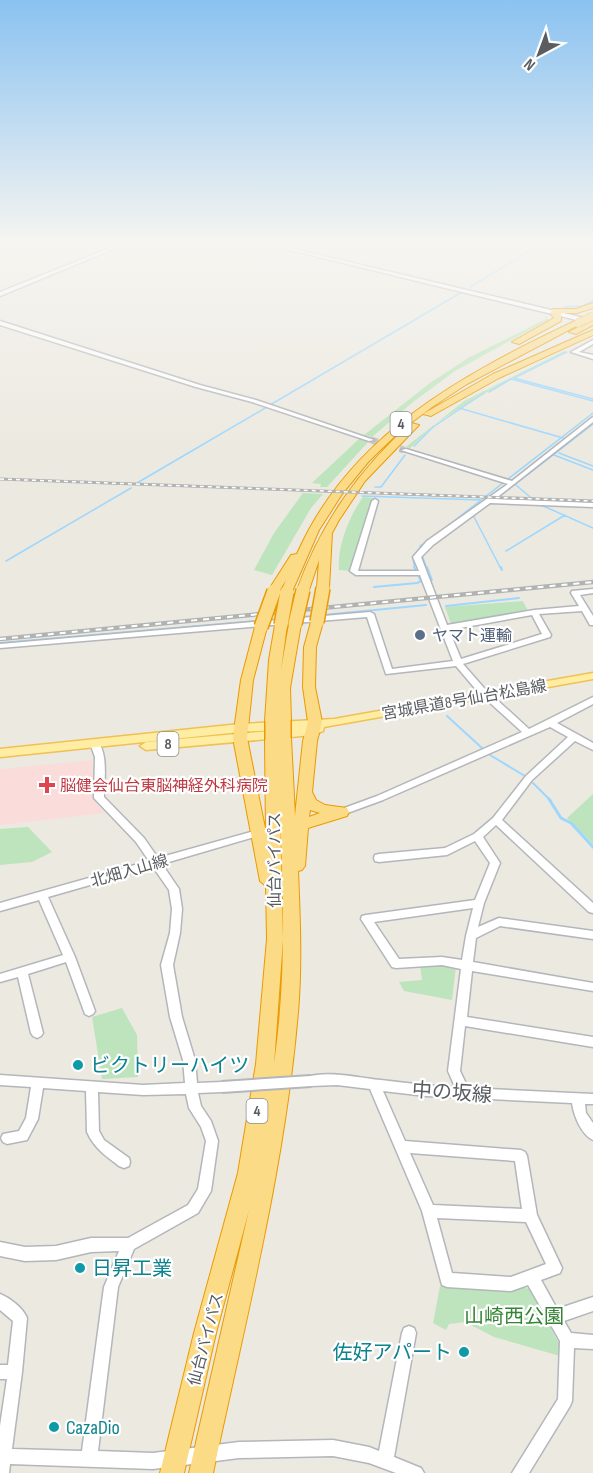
<svg xmlns="http://www.w3.org/2000/svg" width="593" height="1473" viewBox="0 0 593 1473" font-family="'Sofia Sans Condensed','Noto Sans JP',sans-serif">
<rect width="100%" height="100%" fill="#ece9e0"/>
<path fill="#fadcda" d="M 92,760 L 95,802 L 105,813 L 0,825 L 0,769 Z"/>
<path fill="#bde4bc" d="M 545,313 L 548,320 L 455,371 L 413,402 L 372,437 L 364,435 L 430,383 L 468,358 L 546,319 Z
M 564,351 L 569,352 L 494,388 L 436,423 L 410,448 L 406,447 L 464,401 Z
M 360,438 L 369,441 L 327,487 L 320,487 L 321,484 L 312,483 Z
M 303,493 L 323,494 L 311,508 L 272,575 L 254,570 L 274,533 Z
M 363,497 L 373,498 L 350,571 L 339,570 C 337,546 349,517 363,497 Z
M 523,601 L 528,611 L 451,624 L 445,607 Z
M 593,794 L 593,844 L 567,818 Z
M 28,827 L 52,852 L 32,862 L 0,865 L 0,829 Z
M 420,965 L 456,966 L 452,1000 L 404,991 L 399,982 L 422,980 Z
M 122,1008 L 137,1035 L 138,1077 L 102,1079 L 92,1017 Z
M 440,1286 L 513,1290 L 523,1287 L 529,1289 L 561,1347 L 560,1356 L 494,1337 L 465,1322 L 449,1324 L 446,1330 L 433,1323 Z"/>
<g fill="none" stroke-linecap="round" stroke-linejoin="round">
<path stroke="#9dd7fe" stroke-width="1.5" d="M 582,243 L 593,245
M 470,287 L 543,243
M 564,307 L 582,306 L 593,301
M 566,352 L 514,378 L 593,399
M 489,392 L 511,379 L 593,401
M 270,405 L 462,292
M 459,408 L 563,438
M 414,446 L 433,427 L 484,393
M 559,453 L 593,466
M 554,455 L 593,470
M 137,483 L 267,407
M 516,485 L 536,502
M 375,487 L 381,487 L 405,455
M 362,496 L 481,500 L 440,532
M 481,500 L 593,413
M 495,500 L 593,424
M 541,505 L 593,528
M 473,515 L 501,569
M 420,546 L 428,541
M 506,551 L 565,515
M 422,555 L 427,569
M 6,561 L 131,488
M 415,569 L 413,559 L 421,546"/>
<path stroke="#9dd7fe" stroke-width="2" d="M 427,567 L 432,580
M 501,567 L 502,570
M 374,587 L 417,583 L 421,581 L 414,567
M 446,606 L 519,598
M 323,615 L 426,605
M 302,617 L 314,616
M 0,643 L 257,621
M 447,716 L 482,748
M 490,755 L 525,776
M 533,783 L 551,801"/>
<path stroke="#9dd7fe" stroke-width="3" d="M 549,799 L 561,818 L 571,823 L 593,847"/>
<path stroke="#c7c6c0" stroke-width="7" stroke-dasharray="7 3" stroke-linecap="butt" d="M 371,440 L 404,450"/>
<g stroke="#b3b6bb" stroke-width="3">
<path id="minor" d="M 122,243 L 128,243 L 0,296 L 0,292 Z
M 261,243 L 269,243 L 593,320 L 593,324 Z
M 0,321 L 200,385 L 256,400 L 374,440 L 369,441 L 252,402 L 196,387 L 0,325 Z
M 593,340 L 593,344 L 579,352 L 593,355 L 593,359 L 571,352 Z
M 593,417 L 593,422 L 495,499 L 593,503 L 593,507 L 490,503 L 433,545 L 421,557 L 447,625 L 534,610 L 579,606 L 571,593 L 572,591 L 593,589 L 593,593 L 580,595 L 593,616 L 593,625 L 590,625 L 582,611 L 539,614 L 551,635 L 550,637 L 463,664 L 484,688 L 529,729 L 593,697 L 593,704 L 557,723 L 593,743 L 593,750 L 575,741 L 532,780 L 502,820 L 593,903 L 593,913 L 589,912 L 496,825 L 483,837 L 500,863 L 484,903 L 478,927 L 499,918 L 593,931 L 593,939 L 500,926 L 476,938 L 473,962 L 593,983 L 593,991 L 472,971 L 467,1017 L 593,1037 L 593,1047 L 465,1026 L 460,1071 L 468,1088 L 593,1094 L 593,1104 L 585,1104 L 586,1113 L 593,1123 L 593,1140 C 581,1134 574,1116 572,1103 L 426,1096 L 383,1091 L 405,1141 L 521,1150 L 525,1152 L 527,1156 L 537,1215 L 562,1268 L 560,1273 L 541,1280 L 557,1309 L 593,1297 L 593,1311 L 564,1321 L 571,1333 L 593,1335 L 593,1349 L 574,1348 L 572,1401 L 570,1406 L 529,1473 L 512,1473 L 558,1399 L 560,1341 L 528,1285 L 511,1291 L 447,1287 L 442,1285 L 422,1211 L 370,1089 L 337,1085 L 311,1086 L 307,1085 L 305,1081 L 307,1077 C 328,1070 359,1078 381,1080 C 406,1083 430,1086 455,1087 L 448,1071 L 461,969 L 442,965 L 396,968 L 392,967 L 361,919 L 362,916 L 366,915 L 475,900 L 490,863 L 475,841 L 447,855 L 379,862 L 375,861 L 374,858 L 375,855 L 379,854 L 445,848 L 474,834 L 493,818 L 526,776 L 568,737 L 550,727 L 383,800 L 342,815 L 339,814 L 337,812 L 339,810 L 377,796 L 522,732 L 478,692 L 456,666 L 386,674 L 367,617 L 0,648 L 0,644 L 370,612 L 374,614 L 392,669 L 453,661 L 420,575 L 356,575 L 350,571 L 372,501 L 375,499 L 378,501 L 358,571 L 419,571 L 413,557 L 427,541 L 508,484 L 401,450 L 406,449 L 512,481 ZM 532,615 L 542,634 L 461,659 L 449,630 ZM 473,908 L 466,936 L 462,960 L 442,957 L 399,959 L 374,922 ZM 410,1153 L 515,1161 L 522,1209 L 433,1205 ZM 437,1218 L 526,1222 L 546,1264 L 511,1277 L 452,1273 Z
M 95,740 C 109,748 104,782 104,797 L 144,838 L 158,858 L 258,830 L 261,831 L 263,833 L 261,835 L 162,864 L 179,889 L 182,909 L 180,933 L 173,965 L 182,1017 L 195,1060 L 197,1083 L 222,1082 L 226,1083 L 228,1087 L 226,1091 L 222,1092 L 198,1093 L 201,1106 L 211,1121 L 218,1141 L 211,1191 L 198,1213 L 134,1249 L 118,1287 L 98,1451 L 153,1453 L 239,1442 L 333,1440 L 369,1447 L 379,1451 L 402,1333 L 404,1328 L 409,1326 L 414,1328 L 416,1333 L 394,1457 L 421,1468 L 424,1473 L 396,1473 L 369,1463 L 333,1456 L 239,1458 L 153,1469 L 10,1464 L 9,1473 L 0,1473 L 0,1426 L 7,1379 L 0,1379 L 0,1365 L 8,1365 L 13,1321 L 0,1310 L 0,1294 C 10,1298 23,1308 27,1318 L 22,1372 L 12,1449 L 82,1451 L 104,1287 L 119,1251 L 91,1252 L 56,1260 L 25,1261 L 0,1256 L 0,1242 L 25,1247 L 56,1246 L 91,1238 L 128,1238 L 188,1205 L 198,1189 L 206,1141 L 201,1127 L 189,1108 L 186,1094 L 143,1095 L 98,1092 L 99,1131 L 104,1140 L 129,1158 L 130,1162 L 129,1166 L 124,1168 L 119,1166 C 105,1155 95,1149 87,1132 L 86,1091 L 43,1088 L 38,1119 L 27,1140 L 7,1144 L 3,1142 L 1,1138 L 3,1134 L 19,1131 L 26,1118 L 31,1087 L 0,1085 L 0,1075 L 143,1085 L 185,1083 L 183,1060 L 170,1017 L 161,965 L 170,933 L 172,909 L 169,890 L 153,867 L 48,897 L 75,957 L 95,1011 L 93,1014 L 89,1016 L 85,1014 L 66,962 L 28,974 L 43,1033 L 41,1036 L 37,1038 L 33,1036 L 31,1033 L 18,977 L 0,982 L 0,974 L 63,955 L 39,900 L 0,911 L 0,903 L 149,861 L 136,842 L 94,798 L 95,757 L 90,743 Z"/>
</g>
<g stroke="#f0c055" stroke-width="3">
<path id="major" d="M 593,673 L 593,679 L 324,727 L 323,731 L 313,735 L 146,750 L 140,746 L 146,742 L 293,729 L 240,732 L 0,757 L 0,749 L 240,724 L 334,719 Z"/>
</g>
<g stroke="#eb9a01" stroke-width="2">
<path id="highway" d="M 593,303 L 593,308 L 577,313 L 561,313 L 561,321 L 519,344 L 512,342 L 554,318 L 550,313 L 553,309 L 576,309 Z
M 593,320 L 593,325 L 576,334 L 569,332 Z
M 575,321 L 582,323 L 467,384 L 432,407 L 399,432 L 369,461 L 342,494 L 319,530 L 291,594 L 287,595 L 281,592 L 286,580 L 278,593 L 270,593 L 268,591 L 291,555 L 297,554 C 349,435 463,374 575,321 Z
M 593,330 L 593,335 L 499,378 L 431,416 L 423,414 L 493,374 Z
M 411,423 L 419,425 L 365,481 L 339,520 L 332,533 L 329,588 L 323,591 L 317,588 L 319,560 L 309,590 L 307,592 L 299,592 L 297,590 C 321,523 358,471 411,423 Z
M 317,618 L 323,622 L 316,647 L 315,687 L 322,722 L 317,741 L 312,792 L 316,800 L 325,805 L 347,808 L 349,812 L 347,816 L 308,828 L 305,866 L 302,870 L 298,871 C 300,918 302,966 298,1012 C 285,1168 245,1321 213,1473 L 189,1473 L 249,1210 L 216,1333 L 184,1473 L 160,1473 L 194,1333 L 238,1173 L 256,1064 L 267,939 L 266,886 L 260,881 L 233,738 L 241,680 L 255,627 L 257,624 L 265,624 L 267,627 L 253,680 L 247,738 L 266,833 L 265,740 L 267,737 L 272,736 L 277,738 L 284,734 L 291,738 L 295,816 L 303,741 L 308,722 L 303,687 L 304,647 L 311,622 ZM 310,810 L 320,813 L 309,817 ZM 280,818 C 284,900 286,982 274,1064 L 283,939 Z
M 295,620 L 301,624 L 290,688 L 291,720 L 289,723 L 284,724 L 278,721 L 272,725 L 265,721 L 269,660 L 275,625 L 281,621 L 287,625 L 281,670 L 289,624 Z"/>
</g>
<use href="#minor" fill="#fff" fill-rule="evenodd"/>
<use href="#major" fill="#feeda2" fill-rule="evenodd"/>
<use href="#highway" fill="#fcdb87" fill-rule="evenodd"/>
<g stroke="#b1b2b2" stroke-width="3">
<path id="rail-far1" d="M 0,479 L 593,501"/>
</g>
<g stroke="#b1b2b2" stroke-width="4.5">
<path id="rail" d="M 0,639 L 593,582"/>
</g>
<use href="#rail-far1" stroke="#fff" stroke-width="1.5" stroke-dasharray="4" stroke-linecap="butt"/>
<use href="#rail" stroke="#fff" stroke-width="2" stroke-dasharray="6" stroke-linecap="butt"/>
<g stroke="#b3b6bb" stroke-width="14" stroke-linecap="butt">
<path id="minor-bridge" d="M 222,1087 L 311,1081"/>
</g>
<g stroke="#eb9a01" stroke-width="9" stroke-linecap="butt">
<path id="highway-bridge-far1" d="M 578,323 L 593,316"/>
</g>
<g stroke="#eb9a01" stroke-width="16" stroke-linecap="butt">
<path id="highway-bridge" d="M 317,622 L 323,588
M 295,624 L 303,590
M 281,625 L 287,592
M 261,627 L 274,591
M 284,720 L 284,738
M 272,721 L 272,740"/>
</g>
<use href="#minor-bridge" stroke="#fff" stroke-width="10"/>
<use href="#highway-bridge-far1" stroke="#fcdb87" stroke-width="8"/>
<use href="#highway-bridge" stroke="#fcdb87" stroke-width="13"/>
</g>
<linearGradient id="sky" x2="0" y2="1"><stop stop-color="#8ac2f1"/><stop offset="0.54" stop-color="#f6f5f1"/><stop offset="1" stop-color="#f6f5f1" stop-opacity="0"/></linearGradient>
<rect width="593" height="449" fill="url(#sky)"/>
<circle fill="#5c6f8a" stroke="#fff" stroke-width="2" cx="420" cy="635" r="6"/>
<path fill="#e0444e" stroke="#fff" stroke-width="2" d="M44 776h6v6h6v6h-6v6h-6v-6h-6v-6h6z"/>
<g fill="#0f9aa8" stroke="#fff" stroke-width="2">
<circle cx="78" cy="1065" r="6"/>
<circle cx="80" cy="1268" r="6"/>
<circle cx="464" cy="1352" r="6"/>
<circle cx="54" cy="1427" r="6"/>
</g>
<g text-anchor="middle" stroke-width="4.5" stroke-linejoin="round" paint-order="stroke">
<g fill="#fff" stroke="#8b8e90" stroke-width="1.5">
<rect x="390.5" y="412" width="21" height="24" rx="4.5"/>
<rect x="157.5" y="732" width="21" height="24" rx="4.5"/>
<rect x="246.5" y="1099" width="21" height="24" rx="4.5"/>
</g>
<g font-size="15" font-weight="bold" fill="#595d61">
<text x="401" y="429">4</text>
<text x="168" y="749">8</text>
<text x="257" y="1116">4</text>
</g>
<g font-size="16" fill="#4e5e75" stroke="#fff" text-anchor="start">
<text x="432" y="641">ヤマト運輸</text>
</g>
<g font-size="16" fill="#595d61" stroke="#fff">
<text transform="translate(464 699) rotate(-10)" y="6">宮城県道8号仙台松島線</text>
<text transform="translate(274 860) rotate(-90)" y="6">仙台バイパス</text>
<text transform="translate(129 870) rotate(-16)" y="6">北畑入山線</text>
<text transform="translate(205 1339) rotate(-75)" y="6">仙台バイパス</text>
</g>
<g font-size="16" fill="#be3a42" stroke="#fff" text-anchor="start">
<text x="60" y="791">脳健会仙台東脳神経外科病院</text>
</g>
<g font-size="20" fill="#0d838f" stroke="#fff" text-anchor="start">
<text x="90" y="1072">ビクトリーハイツ</text>
<text x="92" y="1275">日昇工業</text>
<text x="452" y="1359" text-anchor="end">佐好アパート</text>
<text x="66" y="1434">CazaDio</text>
</g>
<g font-size="20" fill="#595d61" stroke="#fff">
<text transform="translate(452 1092) rotate(4)" y="7">中の坂線</text>
</g>
<g font-size="20" fill="#358436" stroke="#fff">
<text x="514" y="1323">山崎西公園</text>
</g>
</g>
<g transform="translate(539 54) rotate(221)" stroke="#ffffff" stroke-width="4.5" paint-order="stroke">
<path d="M0-4.5L10 22L0 15L-10 22Z" fill="#595d61"/>
<text y="-9" font-size="16" font-weight="bold" text-anchor="middle" fill="#595d61">N</text>
</g>
</svg>
